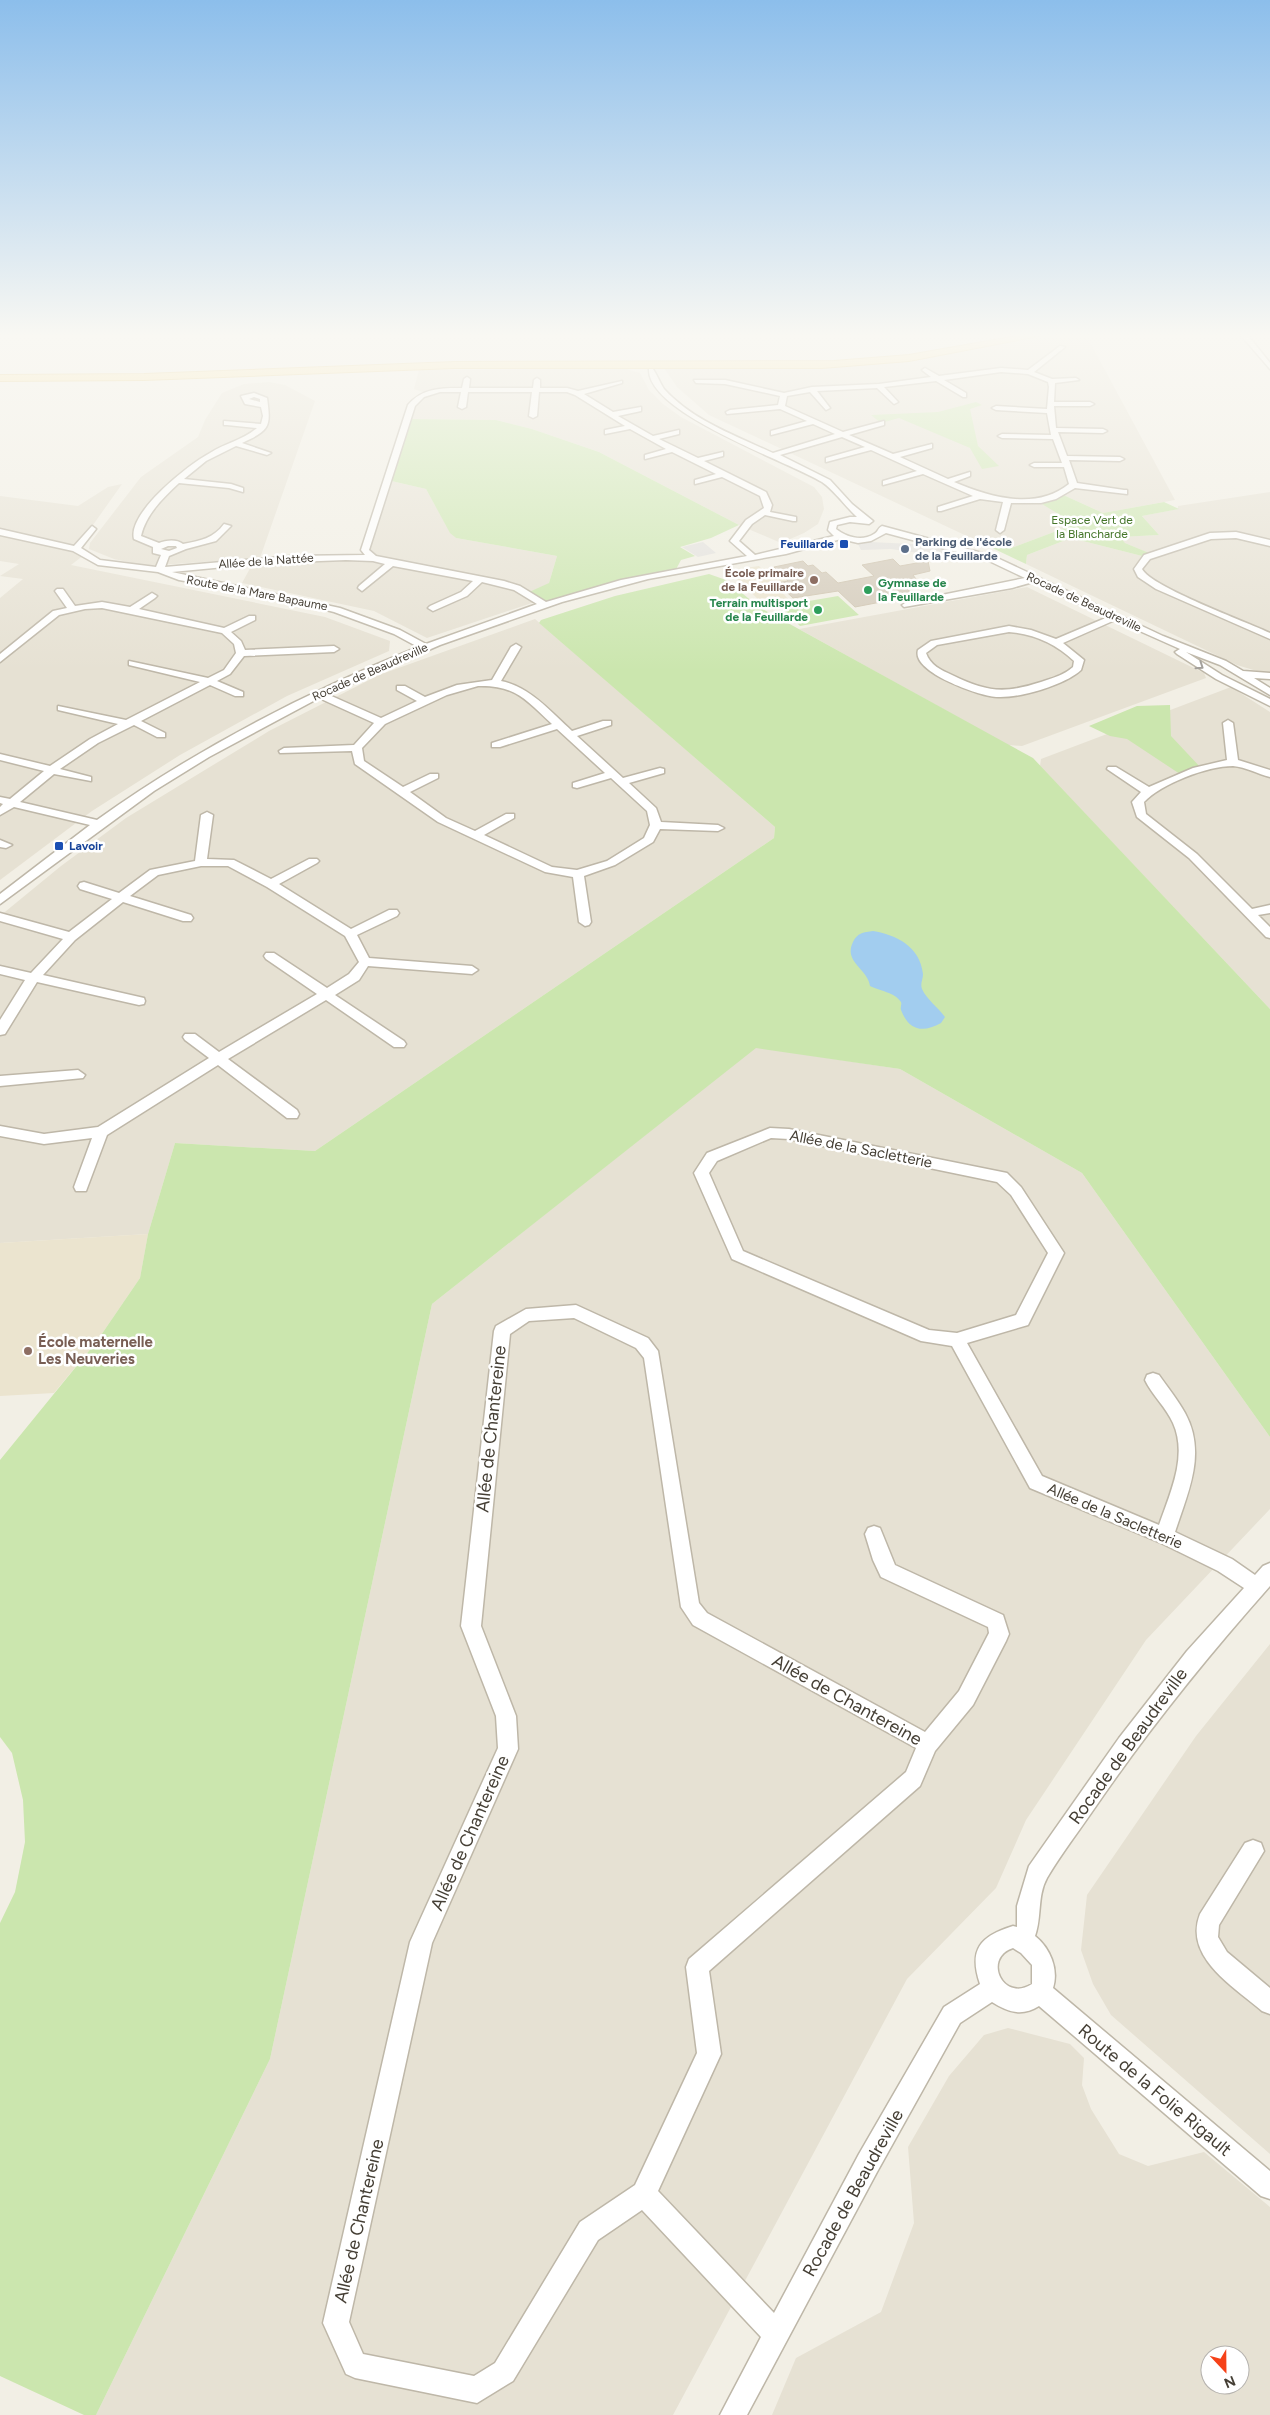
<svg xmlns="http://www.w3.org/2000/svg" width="1270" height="2415" viewBox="0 0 1270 2415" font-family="Figtree,sans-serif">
<rect width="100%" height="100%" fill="#f2efe5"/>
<path fill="#e6e1d3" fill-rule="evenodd" d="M 1064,333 L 1085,333 L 1175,500 L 1103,513 L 1059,493 L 1075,524 L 1011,548 L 986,545 L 709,415 L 677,387 L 664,368 L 833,367 L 899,362 Z
M 626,369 L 640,373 L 649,390 L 663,404 L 681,417 L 814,487 L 822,497 L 824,509 L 818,524 L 804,533 L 781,543 L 739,525 L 599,452 L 532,429 L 496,420 L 408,419 L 412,405 L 425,393 L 414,389 L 419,370 Z
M 269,382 L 285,385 L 315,401 L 260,558 L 145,566 L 114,559 L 89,549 L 90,543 L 141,477 L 198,437 L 205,420 L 222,393 L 244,384 Z
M 387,480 L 426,489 L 450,532 L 456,538 L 557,556 L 549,583 L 538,601 L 427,638 L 374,611 L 242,583 L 254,561 L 372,558 L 367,554 Z
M 122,484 L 76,549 L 84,555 L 71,565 L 325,617 L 390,641 L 389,651 L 287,696 L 180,755 L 92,811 L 0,880 L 0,598 L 23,579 L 0,576 L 19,564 L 0,561 L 0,496 L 78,506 L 108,487 Z
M 1270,492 L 1270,675 L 1237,665 L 1026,564 L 1027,555 L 1071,538 L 1142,556 L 1148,553 L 1125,543 L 1119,537 L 1159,535 L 1142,516 L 1178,509 L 1178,506 Z
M 1027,587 L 1204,673 L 1206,678 L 1022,746 L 1008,745 L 799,629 Z
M 535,619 L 775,827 L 774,838 L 315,1151 L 175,1143 L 148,1234 L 0,1243 L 0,916 L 61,866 L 126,818 L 269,731 L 379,675 Z
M 1231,687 L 1270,712 L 1270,1009 L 1040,766 L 1041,759 Z
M 756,1047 L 900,1069 L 1082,1173 L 1270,1437 L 1270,1509 L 1146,1640 L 1026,1820 L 996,1888 L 907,1979 L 673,2415 L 96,2415 L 270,2059 L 432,1304 Z
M 1270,1644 L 1270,2154 L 1111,2015 L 1093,1984 L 1081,1950 L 1087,1895 L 1196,1736 Z
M 1008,2028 L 1070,2044 L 1084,2058 L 1082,2085 L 1091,2109 L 1119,2154 L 1148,2166 L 1204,2152 L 1270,2207 L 1270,2415 L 772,2415 L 796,2358 L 881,2312 L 914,2223 L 908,2147 L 949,2076 L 984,2035 ZM 1210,2355 L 1240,2355 L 1240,2385 L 1210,2385 Z"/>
<path fill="#ebe4cf" d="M 759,566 L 762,569 L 774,567 L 782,575 L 789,574 L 795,579 L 777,583 L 782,587 L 789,588 L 780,590 L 788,599 L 762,603 L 736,578 L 738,569 Z
M 148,1234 L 140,1278 L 97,1341 L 54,1393 L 0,1396 L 0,1243 Z"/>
<path fill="#cbe6ae" d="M 976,402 L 982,405 L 970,409 L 978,446 L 999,466 L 982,469 L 970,448 L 899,418 L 881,423 L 871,415 L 938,412 Z
M 408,419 L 496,420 L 532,429 L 599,452 L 739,525 L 711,538 L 680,547 L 695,556 L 681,560 L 674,573 L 546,606 L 527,593 L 549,583 L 557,556 L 456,538 L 450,533 L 426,489 L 387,480 Z
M 1059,493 L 1103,513 L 1164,502 L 1179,509 L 1142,516 L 1159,535 L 1120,537 L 1125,543 L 1149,553 L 1142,556 L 1071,538 L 1027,555 L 1026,564 L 986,545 L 1011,548 L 1075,524 L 1037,501 Z
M 709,574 L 726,580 L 759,607 L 1033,758 L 1270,1009 L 1270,1437 L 1082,1173 L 900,1069 L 756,1048 L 432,1304 L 270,2059 L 96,2415 L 84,2415 L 0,2376 L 0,1923 L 15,1892 L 25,1842 L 23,1800 L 12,1753 L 0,1737 L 0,1460 L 97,1341 L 140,1278 L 148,1234 L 175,1143 L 315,1151 L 774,838 L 775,827 L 539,623 L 541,620 L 615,596 Z
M 838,596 L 859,615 L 800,626 L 780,606 Z
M 1170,705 L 1171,736 L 1202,769 L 1183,776 L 1127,739 L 1110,736 L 1089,726 L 1137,706 Z"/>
<path fill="#e3e1dd" d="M 703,542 L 716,553 L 698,557 L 682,547 Z
M 870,542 L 934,545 L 964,554 L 926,554 L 891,549 L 861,550 L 858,544 Z"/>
<path fill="#a2cdef" d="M 873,931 C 896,935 920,946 923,974 C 923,980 920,983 922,989 C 927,1000 938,1007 945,1017 L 941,1023 C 923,1033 909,1031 901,1010 C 900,1007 902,1005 901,1002 C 896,993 878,990 870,986 C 868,969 843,962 853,942 C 857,933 864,932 873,931 Z"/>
<path fill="#d4cbbb" stroke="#cec3ae" d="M 893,559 L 900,566 L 928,561 L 930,571 L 913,575 L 919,583 L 903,586 L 912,593 L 905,595 L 907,597 L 855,607 L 838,591 L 793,598 L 777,583 L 788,581 L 774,567 L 803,561 L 808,566 L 813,565 L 822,573 L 826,572 L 838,583 L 874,576 L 862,565 Z"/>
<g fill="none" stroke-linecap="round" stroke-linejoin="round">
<g stroke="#beb7a8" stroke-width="3">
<path id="minor" d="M 1239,333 L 1246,333 L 1270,363 L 1270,369 Z
M 1060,346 L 1065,347 L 1034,372 L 1052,379 L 1076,378 L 1079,380 L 1055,383 L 1054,402 L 1090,402 L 1094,404 L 1090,406 L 1054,406 L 1056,428 L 1103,429 L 1107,431 L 1103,433 L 1058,432 L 1067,456 L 1120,457 L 1124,459 L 1120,461 L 1069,460 L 1077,483 L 1124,490 L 1127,490 L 1127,494 L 1075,488 L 1056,499 L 1041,503 L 1011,503 L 1004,530 L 1000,533 L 996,530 L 1003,502 L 980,499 L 941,511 L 938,511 L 938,507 L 973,496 L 923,474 L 883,485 L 883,481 L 917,471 L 871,450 L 826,462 L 826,458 L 865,447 L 842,437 L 780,455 L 830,480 L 852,504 L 873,521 L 869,524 L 850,522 L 837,525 L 836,529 C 846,537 862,542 874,534 C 879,531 877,529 882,526 L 993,556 L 1163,636 L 1226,661 L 1243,671 L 1270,673 L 1270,679 L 1254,678 L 1270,688 L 1270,695 L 1220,665 L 1186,652 L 1222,675 L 1270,699 L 1270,706 L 1216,679 L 1177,654 L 1175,652 L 1180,649 L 1115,620 L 1063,643 L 1084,660 L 1081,670 C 1065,685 1020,698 998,697 C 981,697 911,672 918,650 L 931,641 L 1009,626 L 1031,630 L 1056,639 L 1108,617 L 1033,582 L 1012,588 L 904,607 L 902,605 L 907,602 L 1025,578 L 987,560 L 886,533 L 871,541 L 858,543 L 841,539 L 786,554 L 648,579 L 562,602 L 440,645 L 327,694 L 381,718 L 417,701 L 397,690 L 397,686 L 405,686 L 425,697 L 457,685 L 492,680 L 511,647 L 516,644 L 521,647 L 501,681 C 530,687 551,712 572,731 L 603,721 L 611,721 L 611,725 L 577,736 L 623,778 L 660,768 L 664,769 L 664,773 L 629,783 L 656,808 L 661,822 L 718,825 L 724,828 L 718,831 L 660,829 L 653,842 L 615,865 L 584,876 L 591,922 L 589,925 L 585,926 L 579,922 L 573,877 L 545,872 L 438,822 L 355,764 L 352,751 L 280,753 L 279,751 L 284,748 L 354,745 L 374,723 L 319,698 L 209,757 L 154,791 L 0,904 L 0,894 L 90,825 L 14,807 L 0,815 L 0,807 L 3,804 L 0,803 L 0,797 L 10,799 L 44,771 L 0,760 L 0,754 L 50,766 L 90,739 L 118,724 L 58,710 L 58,706 L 126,720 L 200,682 L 129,665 L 129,661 L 208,678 L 224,670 L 236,653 L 234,644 L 222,633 L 102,608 L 85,609 L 59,615 L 0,662 L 0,654 L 53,611 L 67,608 L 55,591 L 57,589 L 63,589 L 75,606 L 102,602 L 130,607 L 152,593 L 157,596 L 155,598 L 139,609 L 224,628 L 249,616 L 255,616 L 255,620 L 231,632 L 241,641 L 245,650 L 334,646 L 339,649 L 334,652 L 244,656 L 230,674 L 217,681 L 243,692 L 243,696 L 235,696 L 210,685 L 141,721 L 165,733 L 165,737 L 157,737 L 134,725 L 98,743 L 60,769 L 91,777 L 91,781 L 54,774 L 20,802 L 97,820 C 196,749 305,693 418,647 L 394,634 L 334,612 L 274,597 L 179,580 L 158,572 L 98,565 L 73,551 L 0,535 L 0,529 L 74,546 L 92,526 L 96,529 L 81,548 L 100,560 L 156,567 L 161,555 L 153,553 L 153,547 L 134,539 C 127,513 189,464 210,453 C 226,443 243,440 257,428 L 227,425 L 224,425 L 224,421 L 261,424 L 263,416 L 261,407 L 245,404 L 241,396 L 254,393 L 267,398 C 271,427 270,430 242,443 L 271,453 L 267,455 L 236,446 L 206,461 L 184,479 L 231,484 L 243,488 L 243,492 L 229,488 L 179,483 C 163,498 146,514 141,536 L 159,543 C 166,540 177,539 183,544 C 200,541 214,538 224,524 L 231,526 L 216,541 L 186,549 L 169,556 L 165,567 L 292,556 L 365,555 L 361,550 L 408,405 C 422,388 441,388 462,388 L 464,379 L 467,377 L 470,379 L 469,388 L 533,388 L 534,380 L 537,378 L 540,380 L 540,388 L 567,388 L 578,391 L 622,381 L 622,383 L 584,394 L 613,412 L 641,407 L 641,411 L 618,416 L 653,436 L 679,430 L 679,434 L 659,439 L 698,458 L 723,452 L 723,456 L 704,461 L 766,492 L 772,505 L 770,512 L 796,517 L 796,521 L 793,521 L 765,515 L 752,524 L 739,541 L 755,555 L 834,536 L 828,530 L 830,522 L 850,517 L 857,517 C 846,507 835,491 822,482 C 787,461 647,413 649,369 L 653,369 C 657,375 660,383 664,389 C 692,420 736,436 773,453 L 835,434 L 813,424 L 771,435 L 771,431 L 807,421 L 780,409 L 727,414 L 726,412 L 730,410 L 778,405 L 780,396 L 725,384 L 696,383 L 694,380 L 725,380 L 784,393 L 812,387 L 879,384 L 931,377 L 922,370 L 925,368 L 939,376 L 1001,368 L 1028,370 ZM 1001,372 L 1028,374 L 1048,382 L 1049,387 L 1047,409 L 996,406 L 992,408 L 996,410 L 1047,413 L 1051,435 L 1002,434 L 998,436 L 1002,438 L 1053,439 L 1062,463 L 1034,463 L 1030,465 L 1034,467 L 1064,467 L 1069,484 C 1036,511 989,497 954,482 L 970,476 L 970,472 L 948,479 L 900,457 L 932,448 L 932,444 L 893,454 L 849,435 L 884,425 L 884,421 L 843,432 L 785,406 L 787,396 L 810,392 L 826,410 L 830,408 L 817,391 L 877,388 L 894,404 L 898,402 L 884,387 L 936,381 L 963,397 L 966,397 L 966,393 L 944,380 ZM 440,392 L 461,392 L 458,407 L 462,409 L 466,407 L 468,392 L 532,392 L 529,416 L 533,418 L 537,416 L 539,392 L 567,392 L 575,395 L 625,426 L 605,430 L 605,434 L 630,429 L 666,449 L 645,455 L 645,459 L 672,452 L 716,474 L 695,480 L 695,484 L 722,477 L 760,496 L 764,508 L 746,520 L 730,541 L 747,556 L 621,580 L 546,602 L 520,586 L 504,581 L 376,556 L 369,550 L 415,406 L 424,397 ZM 254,397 L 260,399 L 260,402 L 249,399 ZM 168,546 L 176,546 L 177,548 L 169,551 L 161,549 ZM 346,560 L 373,561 L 385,564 L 359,586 L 358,588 L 362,591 L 393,566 L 473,581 L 461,592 L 430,606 L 428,608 L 433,611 L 467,596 L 482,582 L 514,590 L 537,604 L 426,644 L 400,630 L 340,608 L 172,572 L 266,563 ZM 1009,632 C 1034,634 1056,644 1074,661 L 1073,667 C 1064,675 1053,678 1041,682 C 1004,694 987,692 952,675 C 941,670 930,665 926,653 L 937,645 ZM 478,686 C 516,685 526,700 552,724 L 492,743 L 492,747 L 500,747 L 557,729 L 605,773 L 573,783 L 573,787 L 577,788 L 611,778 L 647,811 L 650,825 L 644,838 L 607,861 L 577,870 L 552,867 L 484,835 L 514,818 L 514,814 L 506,814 L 475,831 L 446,818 L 410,792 L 438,778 L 438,774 L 430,774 L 403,787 L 364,761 L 362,748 L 385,724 L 447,695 Z
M 1236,532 L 1270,540 L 1270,546 L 1236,538 L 1211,539 L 1150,559 L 1142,569 C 1151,587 1247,622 1270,633 L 1270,639 L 1156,589 L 1138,577 L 1134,569 L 1144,555 L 1210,533 Z
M 1228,720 L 1233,723 L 1238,760 L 1270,770 L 1270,777 C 1258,774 1246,767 1233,766 C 1207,766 1161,784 1144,802 L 1146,814 L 1197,854 L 1252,909 L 1270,905 L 1270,913 L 1258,915 L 1270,927 L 1270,938 L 1266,937 L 1189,858 L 1137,817 L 1132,802 L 1141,792 L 1107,769 L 1108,767 L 1116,767 L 1149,787 L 1193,768 L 1227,760 L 1223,723 Z
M 207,812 L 213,815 L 207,859 L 234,860 L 271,879 L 309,859 L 317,859 L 319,861 L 317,863 L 279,884 L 351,929 L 389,910 L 397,910 L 399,913 L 397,916 L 357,935 L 369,958 L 472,966 L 478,970 L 472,974 L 368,966 L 359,980 L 335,995 L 404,1041 L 406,1044 L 404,1047 L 394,1047 L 326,1000 L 228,1059 L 297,1110 L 299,1114 L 297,1118 L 287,1118 L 218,1065 L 107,1135 L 86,1191 L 76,1191 L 74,1187 L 92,1138 L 44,1144 L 0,1136 L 0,1126 L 44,1134 L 98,1127 L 209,1058 L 185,1040 L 183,1037 L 185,1034 L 195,1034 L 219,1052 L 317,994 L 266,959 L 264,956 L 266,953 L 274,953 L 327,988 L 349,974 L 359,962 L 345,936 L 267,887 L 228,866 L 201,866 L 158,875 L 130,896 L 191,915 L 193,918 L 191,921 L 183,921 L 123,902 L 75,940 L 43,975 L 144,998 L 145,1001 L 144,1004 L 139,1005 L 37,982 L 5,1034 L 0,1035 L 0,1020 L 25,980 L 0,974 L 0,966 L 31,973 L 63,939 L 0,921 L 0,913 L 69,932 L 112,899 L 80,889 L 78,886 L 80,883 L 84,882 L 119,893 L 150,870 L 195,861 L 201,815 Z
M 0,840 L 12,845 L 6,848 L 0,847 Z
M 78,1070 L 85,1075 L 83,1078 L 0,1086 L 0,1076 Z
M 770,1128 L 789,1129 L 1007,1173 L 1021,1187 L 1064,1253 L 1028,1325 L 967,1343 L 1042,1476 L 1159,1525 C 1170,1493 1188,1456 1173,1423 C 1166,1407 1152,1395 1145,1380 L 1147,1375 L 1153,1373 L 1159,1375 C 1168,1388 1178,1400 1185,1413 C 1207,1453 1188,1492 1175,1532 L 1232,1559 L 1255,1575 L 1263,1566 L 1270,1563 L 1270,1586 C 1207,1657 1148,1730 1094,1809 C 1079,1831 1061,1854 1047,1878 C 1037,1896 1042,1917 1035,1936 C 1050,1948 1059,1969 1053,1988 L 1270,2171 L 1270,2199 L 1261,2196 L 1039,2006 C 1022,2017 1008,2012 992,2002 L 960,2023 L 877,2172 L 747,2415 L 720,2415 L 761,2337 L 642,2210 L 598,2240 L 513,2381 L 477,2403 L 355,2378 L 346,2374 L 323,2323 L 410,1942 L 498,1748 L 496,1716 L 461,1626 L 494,1331 L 496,1326 L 526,1309 L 576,1305 L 648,1338 L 658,1351 L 699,1603 L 707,1613 L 925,1732 L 959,1691 L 989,1633 L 988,1627 L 881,1577 L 873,1560 L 865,1534 L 868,1528 L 874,1526 L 880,1528 L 895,1565 L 1003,1615 L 1009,1634 L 1006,1641 L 973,1705 L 935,1751 L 920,1786 L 709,1971 L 721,2054 L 658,2191 L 774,2313 L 859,2154 L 944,2007 L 980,1984 C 968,1949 981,1936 1013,1926 L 1017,1927 L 1017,1906 L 1029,1866 L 1119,1738 L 1187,1651 L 1244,1588 L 1218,1571 L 1159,1542 L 1030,1488 L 952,1346 L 921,1341 L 732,1259 L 694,1173 L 707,1153 ZM 771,1138 L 789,1139 L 997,1182 L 1011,1195 L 1048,1253 L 1016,1315 L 957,1333 L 929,1330 L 743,1251 L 709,1173 L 717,1161 ZM 574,1318 L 636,1348 L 644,1358 L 681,1607 L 693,1625 L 916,1748 L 906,1772 L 689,1959 L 686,1967 L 697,2053 L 635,2185 L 580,2222 L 495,2363 L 474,2376 L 363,2354 L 349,2322 L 432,1943 L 518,1749 L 516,1716 L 481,1626 L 510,1334 L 529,1321 ZM 1013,1948 L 1021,1953 L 1032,1965 L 1032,1984 C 1003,2003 982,1958 1013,1948 Z
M 1253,1840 L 1261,1843 L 1264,1851 L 1219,1925 L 1218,1937 L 1227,1952 L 1270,1988 L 1270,2014 L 1262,2011 C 1234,1987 1183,1957 1200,1914 L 1245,1843 Z"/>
</g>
<g stroke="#e1c064" stroke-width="2">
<path id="major" d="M 1034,333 L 1054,333 L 909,361 L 822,368 L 455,368 L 144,380 L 0,381 L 0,375 L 144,374 L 455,362 L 834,361 L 909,355 Z"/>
</g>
<use href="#minor" fill="#fff" fill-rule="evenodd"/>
<use href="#major" fill="#fce294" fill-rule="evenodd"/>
</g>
<defs><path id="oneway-chevron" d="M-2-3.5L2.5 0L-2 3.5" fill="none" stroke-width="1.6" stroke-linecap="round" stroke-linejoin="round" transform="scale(1.25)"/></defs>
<use stroke="#a29f9a" href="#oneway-chevron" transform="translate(1200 666) rotate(34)"/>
<linearGradient id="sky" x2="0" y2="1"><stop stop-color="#8cbeeb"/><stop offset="0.5" stop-color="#f9f8f3"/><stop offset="1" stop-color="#f9f8f3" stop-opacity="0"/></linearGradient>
<rect width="1270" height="671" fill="url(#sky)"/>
<g fill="#1a4fb4" stroke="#fff" stroke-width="2">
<rect x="839" y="539" width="10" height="10" rx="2.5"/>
<rect x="54" y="841" width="10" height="10" rx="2.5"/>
</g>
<circle fill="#5c6f8a" stroke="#fff" stroke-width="2" cx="905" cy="549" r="5"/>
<g fill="#8d6e63" stroke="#fff" stroke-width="2">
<circle cx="814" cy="580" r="5"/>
<circle cx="28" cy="1351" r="5"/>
</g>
<g fill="#2e9e5b" stroke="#fff" stroke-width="2">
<circle cx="868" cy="590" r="5"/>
<circle cx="818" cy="610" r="5"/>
</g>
<g text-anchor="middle" stroke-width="5" stroke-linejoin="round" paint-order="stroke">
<g font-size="12" fill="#447529" stroke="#fff">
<text x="1092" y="524">Espace Vert de<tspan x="1092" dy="14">la Blancharde</tspan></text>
</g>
<g font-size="12" font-weight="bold" fill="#4e5e75" stroke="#fff" text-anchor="start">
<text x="915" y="546">Parking de l'école<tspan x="915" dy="14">de la Feuillarde</tspan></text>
</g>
<g font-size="12" font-weight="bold" fill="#164399" stroke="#fff" text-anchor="end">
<text x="834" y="548">Feuillarde</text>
<text x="69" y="850" text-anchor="start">Lavoir</text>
</g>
<g font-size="12" fill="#453f35" stroke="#fff">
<text transform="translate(266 561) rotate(-4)" y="4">Allée de la Nattée</text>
<text transform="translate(257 593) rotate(11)" y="4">Route de la Mare Bapaume</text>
<text transform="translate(1084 602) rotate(25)" y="4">Rocade de Beaudreville</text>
<text transform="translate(370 672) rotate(-24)" y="4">Rocade de Beaudreville</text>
</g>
<g font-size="12" font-weight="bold" fill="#785e54" stroke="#fff" text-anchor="end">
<text x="804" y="577">École primaire<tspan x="804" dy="14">de la Feuillarde</tspan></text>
</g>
<g font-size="12" font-weight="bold" fill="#27864d" stroke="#fff" text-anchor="start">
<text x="878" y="587">Gymnase de<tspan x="878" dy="14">la Feuillarde</tspan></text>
<text x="808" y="607" text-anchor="end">Terrain multisport<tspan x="808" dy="14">de la Feuillarde</tspan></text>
</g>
<g font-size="15" fill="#453f35" stroke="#fff">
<text transform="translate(861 1149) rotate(11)" y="5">Allée de la Sacletterie</text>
<text transform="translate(1115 1516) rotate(23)" y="5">Allée de la Sacletterie</text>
</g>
<g font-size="15" font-weight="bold" fill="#785e54" stroke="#fff" text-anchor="start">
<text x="38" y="1347">École maternelle<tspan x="38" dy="17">Les Neuveries</tspan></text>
</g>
<g font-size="18" fill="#453f35" stroke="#fff">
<text transform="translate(491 1429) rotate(-84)" y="6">Allée de Chantereine</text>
<text transform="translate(847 1700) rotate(29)" y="6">Allée de Chantereine</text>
<text transform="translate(1128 1746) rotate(-54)" y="6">Rocade de Beaudreville</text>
<text transform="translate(470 1833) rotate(-66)" y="6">Allée de Chantereine</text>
<text transform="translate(1155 2090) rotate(40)" y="6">Route de la Folie Rigault</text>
<text transform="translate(853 2193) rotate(-61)" y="6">Rocade de Beaudreville</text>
<text transform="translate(359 2221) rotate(-77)" y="6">Allée de Chantereine</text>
</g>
</g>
<g transform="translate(1225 2370) rotate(158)"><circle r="24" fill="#ffffff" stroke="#b5b2ae"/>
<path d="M0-4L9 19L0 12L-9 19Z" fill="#f64118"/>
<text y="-8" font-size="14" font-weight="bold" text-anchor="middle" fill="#453f35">N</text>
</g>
</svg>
